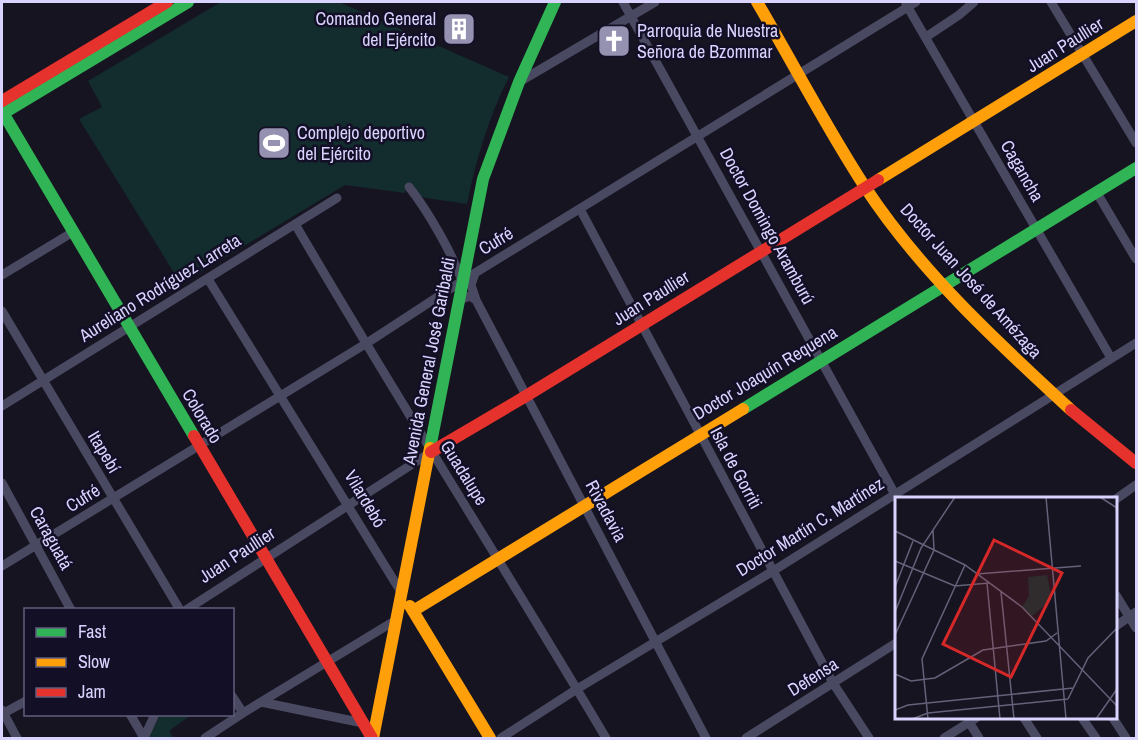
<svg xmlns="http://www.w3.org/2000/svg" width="1138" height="740" viewBox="0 0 1138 740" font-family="'Archivo Narrow',sans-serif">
<rect width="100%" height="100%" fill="#161421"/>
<path fill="#132c2d" d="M 221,2 L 339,2 L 509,77 C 489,116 476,160 467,204 L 420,197 L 410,183 L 404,188 L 406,191 L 405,193 L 345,185 L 181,284 L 79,119 L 102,107 L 88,81 Z
M 187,714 L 191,715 L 169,731 L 174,738 L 148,738 L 160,715 Z"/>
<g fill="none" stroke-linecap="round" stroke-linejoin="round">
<path stroke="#4a4962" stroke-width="9" d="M 623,2 L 897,498
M 1051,2 L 1136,143
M 906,4 L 1111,358
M 926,37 L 959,15 L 974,2
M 519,82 L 655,2
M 409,187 C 428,211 452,253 462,281
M 1097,193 L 1136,259
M 580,209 L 833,683 L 869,738
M 295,224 C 396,397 504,566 606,738
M 475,273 L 471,285 L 476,300
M 2,275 L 73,232
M 208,279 L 401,592
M 459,300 L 470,296 L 476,300 L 706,738
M 2,311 L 180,610
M 2,406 L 337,198
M 2,483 L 71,610
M 1116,499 L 1136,485
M 2,566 L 367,343 L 462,281 L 916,2
M 1116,595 L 1136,628
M 186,610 L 431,452
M 1116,626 L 1136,612
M 232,696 L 243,713
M 261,702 L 363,723
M 2,710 L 17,738
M 2,714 L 26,701
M 130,714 L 144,738
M 1024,718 L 1037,738
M 1082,718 L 1096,738
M 1113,718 L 1126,738
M 969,722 L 979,738
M 144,738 L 155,714
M 205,738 L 243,713 L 396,620
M 501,738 L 577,689 L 773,571 L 1136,343
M 746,738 L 896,643
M 944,738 L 976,718"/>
<path stroke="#30b455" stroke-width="12" d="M 2,111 L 194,436
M 2,114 L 188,2
M 743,409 L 1136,168
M 430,448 L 483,179 L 519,82 L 555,2"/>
<path stroke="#ff9f0a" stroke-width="12" d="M 757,2 C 793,63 826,127 865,187 C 920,271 997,342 1071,410
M 878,180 L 1136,21
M 410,606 L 490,738
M 413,611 L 743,409
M 373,738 L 430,448"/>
<path stroke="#e5322d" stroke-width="12" d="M 2,101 L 167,2
M 1071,410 L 1136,463
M 194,436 L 372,738
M 431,452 L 526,396 L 878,180"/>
</g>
<defs>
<g id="building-square" transform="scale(1.725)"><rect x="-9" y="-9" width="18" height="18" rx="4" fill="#9591b1" stroke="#130f26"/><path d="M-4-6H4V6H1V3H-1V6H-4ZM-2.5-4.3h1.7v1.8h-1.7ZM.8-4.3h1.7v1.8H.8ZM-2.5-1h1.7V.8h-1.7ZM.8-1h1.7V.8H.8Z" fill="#fff"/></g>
<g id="church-square" transform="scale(1.725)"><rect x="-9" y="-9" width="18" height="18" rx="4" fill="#9591b1" stroke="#130f26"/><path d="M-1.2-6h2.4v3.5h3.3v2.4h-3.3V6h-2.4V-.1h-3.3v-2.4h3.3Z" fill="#fff"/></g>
<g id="stadium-square" transform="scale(1.725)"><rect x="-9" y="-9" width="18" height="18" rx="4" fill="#9591b1" stroke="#130f26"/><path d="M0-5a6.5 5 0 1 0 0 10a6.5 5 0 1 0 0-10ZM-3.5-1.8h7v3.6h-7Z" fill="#fff"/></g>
</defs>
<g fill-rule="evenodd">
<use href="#building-square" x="459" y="29"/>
<use href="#church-square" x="614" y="41"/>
<use href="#stadium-square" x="274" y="143"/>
</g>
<g text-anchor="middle" stroke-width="5" stroke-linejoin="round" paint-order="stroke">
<g font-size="18" fill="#d9d4ff" stroke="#130f26" text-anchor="start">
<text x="436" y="25" text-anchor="end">Comando General<tspan x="436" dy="21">del Ejército</tspan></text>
<text x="637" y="37">Parroquia de Nuestra<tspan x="637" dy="21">Señora de Bzommar</tspan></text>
<text x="297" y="139">Complejo deportivo<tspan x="297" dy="21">del Ejército</tspan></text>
</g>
<g font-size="18" fill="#d9d4ff" stroke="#130f26">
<text transform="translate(1065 45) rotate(-32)" y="6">Juan Paullier</text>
<text transform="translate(1022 171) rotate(60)" y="6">Cagancha</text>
<text transform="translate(767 226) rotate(61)" y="6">Doctor Domingo Aramburú</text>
<text transform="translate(496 241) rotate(-31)" y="6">Cufré</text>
<text transform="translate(971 281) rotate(48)" y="6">Doctor Juan José de Amézaga</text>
<text transform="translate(160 288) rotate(-32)" y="6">Aureliano Rodríguez Larreta</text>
<text transform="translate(651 298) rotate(-32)" y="6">Juan Paullier</text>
<text transform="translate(429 361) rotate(-79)" y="6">Avenida General José Garibaldi</text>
<text transform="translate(765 373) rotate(-31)" y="6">Doctor Joaquín Requena</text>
<text transform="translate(202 416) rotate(59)" y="6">Colorado</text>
<text transform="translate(104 452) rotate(59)" y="6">Itapebí</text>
<text transform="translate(736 468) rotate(62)" y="6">Isla de Gorriti</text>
<text transform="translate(464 473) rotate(58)" y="6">Guadalupe</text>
<text transform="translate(83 498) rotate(-32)" y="6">Cufré</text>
<text transform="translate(365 499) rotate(59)" y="6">Vilardebó</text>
<text transform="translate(606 511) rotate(62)" y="6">Rivadavia</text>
<text transform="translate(810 527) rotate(-32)" y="6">Doctor Martín C. Martínez</text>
<text transform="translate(51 538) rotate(61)" y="6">Caraguatá</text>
<text transform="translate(237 555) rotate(-33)" y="6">Juan Paullier</text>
<text transform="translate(813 677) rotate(-32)" y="6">Defensa</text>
</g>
</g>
<g transform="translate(895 497)">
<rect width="222" height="222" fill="#161421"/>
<path d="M 152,78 L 157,102 L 137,119 L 127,110 L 134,99 L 133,80 Z" fill="#132c2d"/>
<path fill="none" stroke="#64617a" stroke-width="1.5" d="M 151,0 L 171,222M 205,0 L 222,11M 0,34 L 70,68 L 127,110 L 222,209M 0,64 L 60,89 L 94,86M 82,77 L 186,69M 92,86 L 105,222M 0,90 L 18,44M 106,95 L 119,222M 0,115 L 26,51 L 60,0M 0,138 L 39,53 L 38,33M 0,177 L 16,184 L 40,181 L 88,153 L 151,144 L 162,136M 173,202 L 193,161 L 222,131M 0,213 L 13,208 L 178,191M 17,222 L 33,216 L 173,202M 33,222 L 27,162 L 70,68M 201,222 L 222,192"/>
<path fill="#d62828" fill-opacity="0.15" stroke="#d62828" stroke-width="3" d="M 99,43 L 167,76 L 116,180 L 48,147 Z"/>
<rect width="222" height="222" fill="none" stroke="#d9d4ff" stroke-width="3"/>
</g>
<rect width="1138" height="740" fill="none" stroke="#d9d4ff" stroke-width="6"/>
<rect x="24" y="608" width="210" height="108" fill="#130f26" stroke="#625e7d" stroke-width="1.5"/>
<rect x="36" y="628" width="30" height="9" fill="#30b455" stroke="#625e7d" stroke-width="1.5"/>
<text x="78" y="638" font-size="18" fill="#d9d4ff">Fast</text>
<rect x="36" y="658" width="30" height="9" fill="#ff9f0a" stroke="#625e7d" stroke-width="1.5"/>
<text x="78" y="668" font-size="18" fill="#d9d4ff">Slow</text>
<rect x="36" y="688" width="30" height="9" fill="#e5322d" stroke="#625e7d" stroke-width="1.5"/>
<text x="78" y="698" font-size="18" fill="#d9d4ff">Jam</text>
</svg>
